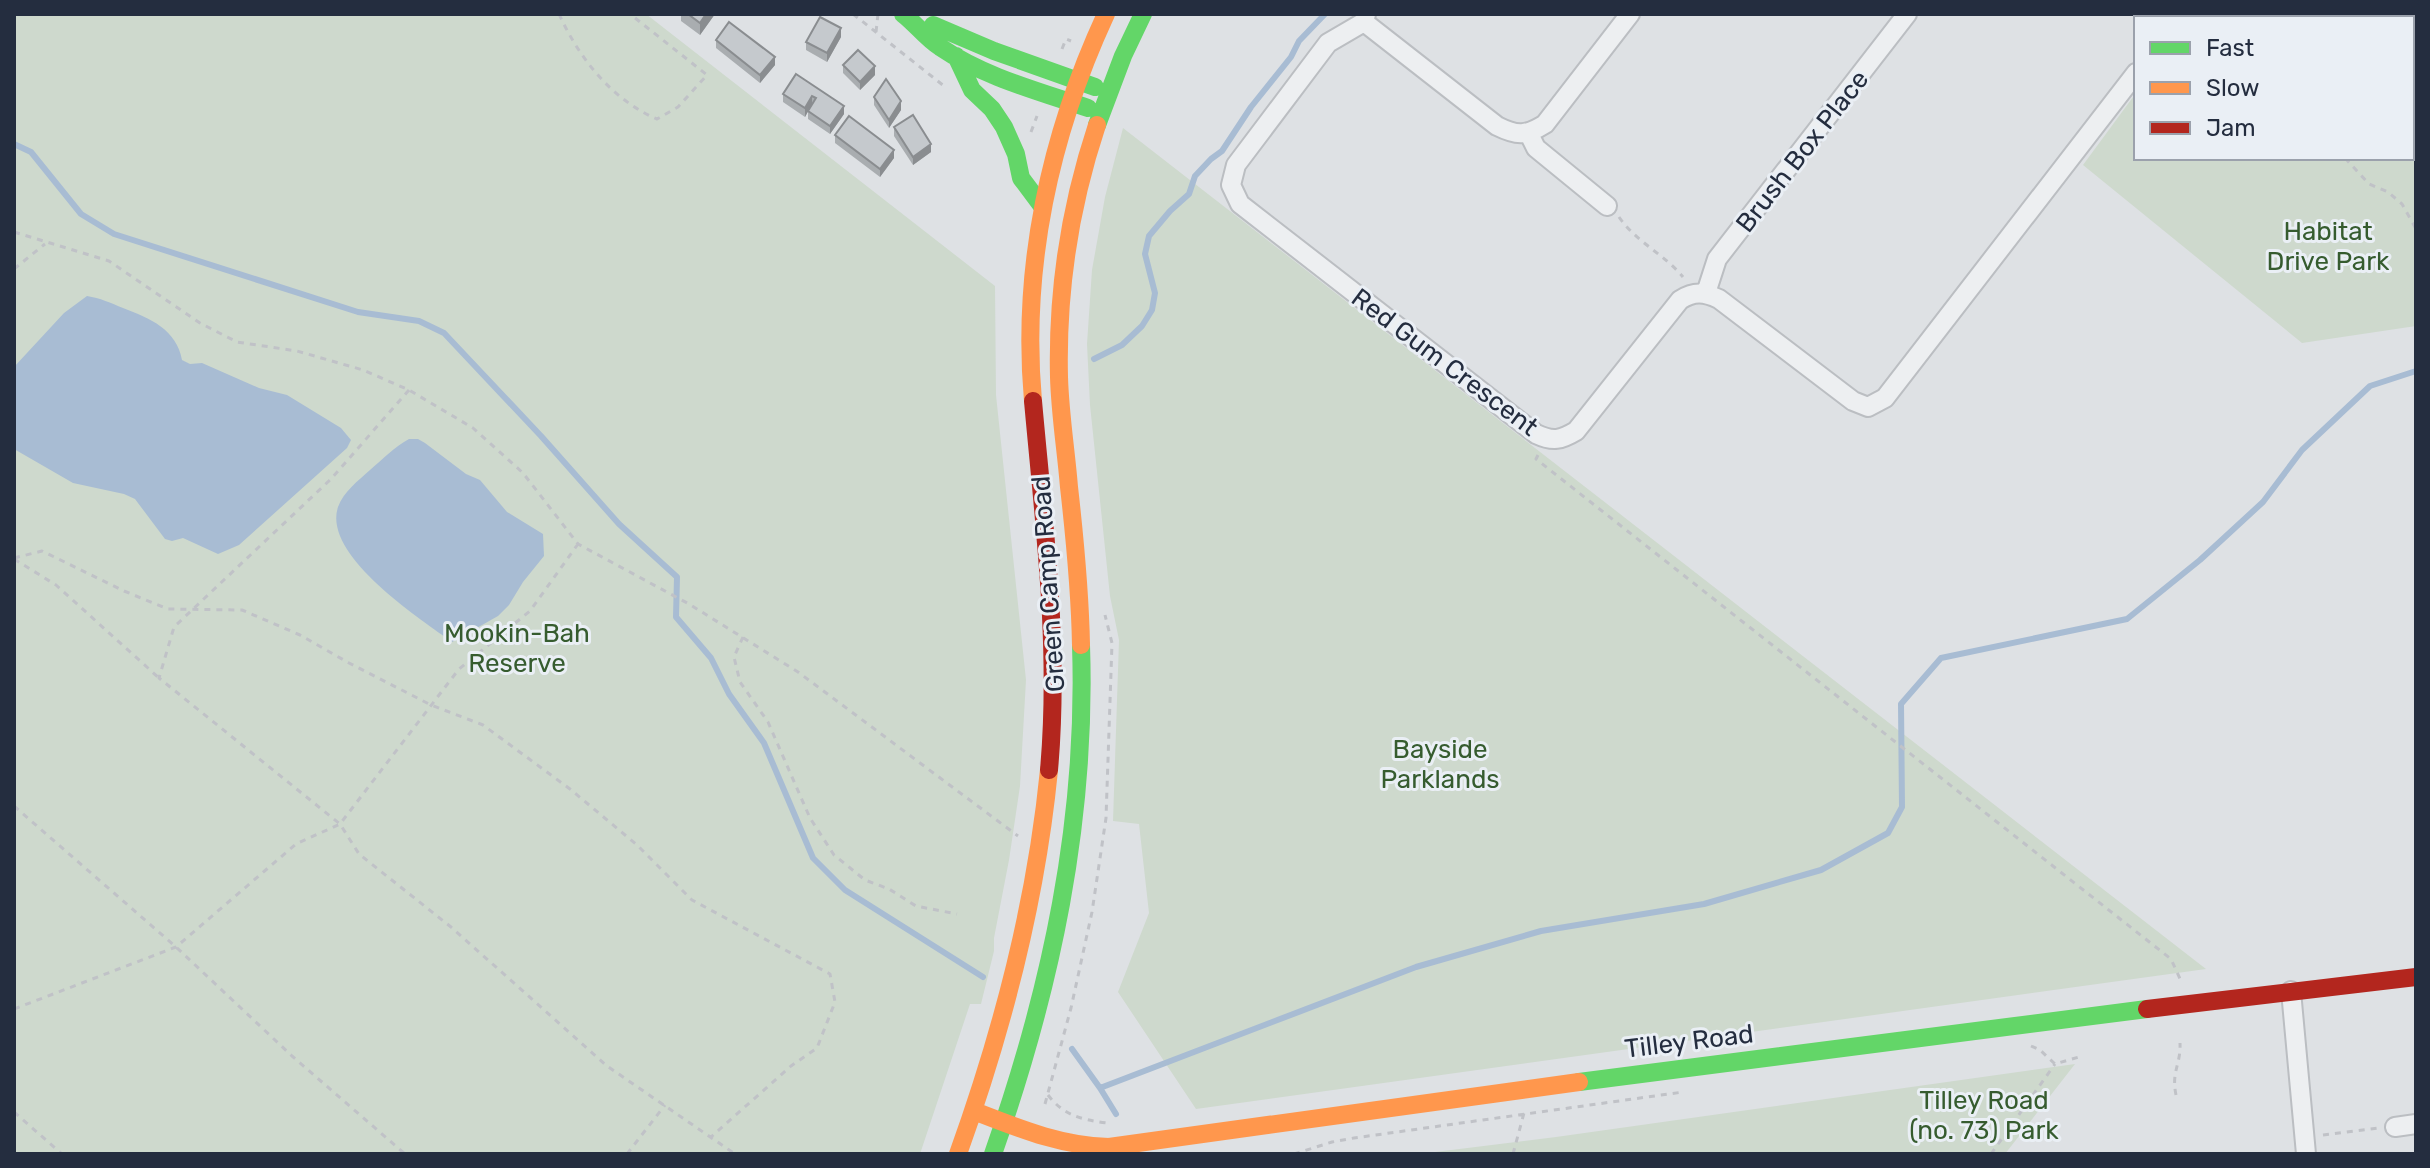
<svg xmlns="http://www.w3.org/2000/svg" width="2430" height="1168" viewBox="0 0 2430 1168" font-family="Rubik,sans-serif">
<rect width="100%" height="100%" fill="#dee1e4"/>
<path fill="#ced9cd" d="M 14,14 L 646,14 L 995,286 L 996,395 L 1026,680 L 1020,786 L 1009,860 L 994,938 L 994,951 L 981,1004 L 970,1004 L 920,1154 L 14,1154 Z
M 2196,14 L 2416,14 L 2416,326 L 2302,343 L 2083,165 L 2136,93 L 2136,158 L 2412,158 L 2412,18 L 2193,18 Z
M 1123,128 L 2206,969 L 1196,1109 L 1118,992 L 1149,913 L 1139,824 L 1113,821 L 1119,640 L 1110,596 L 1090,405 L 1087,344 L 1092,270 L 1105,197 Z
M 2075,1064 L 2005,1154 L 1419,1154 L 1556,1137 Z"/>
<path fill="#a8bcd3" d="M 87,296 C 100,298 111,303 123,308 C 150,318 177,330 182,360 L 190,364 L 202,363 L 259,388 L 287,395 L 341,428 L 351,440 L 347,448 L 239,545 L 218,554 L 183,538 L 172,541 L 165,539 L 135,499 L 124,494 L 73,483 L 14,449 L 14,367 L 64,313 Z
M 409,439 L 418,439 L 425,443 L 466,474 L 480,480 L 507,512 L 543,534 L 544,556 L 523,582 L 509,605 L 498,616 L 452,642 C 419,618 322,555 338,507 C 344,491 358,481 370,470 C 383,459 394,447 409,439 Z"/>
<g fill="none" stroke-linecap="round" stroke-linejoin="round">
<path stroke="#a8bcd3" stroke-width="6" d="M 14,144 L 31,152 L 81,214 L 114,234 L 358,312 L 419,321 L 444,333 L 541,436 L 619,524 L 677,577 L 676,617 L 711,658 L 729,694 L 764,743 L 813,858 L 845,890 L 983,977
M 1094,359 L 1122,345 L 1142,326 L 1152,310 L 1155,293 L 1145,254 L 1149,236 L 1170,211 L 1189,194 L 1195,176 L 1211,159 L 1222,151 L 1251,107 L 1291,57 L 1299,41 L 1325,14
M 1072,1049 L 1100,1088 L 1116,1114
M 1100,1088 L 1416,967 L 1541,931 L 1704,904 L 1821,870 L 1888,833 L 1902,807 L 1901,704 L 1941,658 L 2127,619 L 2200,560 L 2263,502 L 2302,450 L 2370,386 L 2416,371"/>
<g stroke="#bbbec2" stroke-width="22">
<path id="street" d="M 1366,14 L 1364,22 L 1328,43 L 1236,165 L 1231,185 L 1240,204 L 1536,434 C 1553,442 1561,440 1576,431 L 1680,300 C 1694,291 1704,292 1719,299 L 1853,401 L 1868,407 L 1885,398 L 2136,73
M 2179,18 L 2182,14
M 1364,22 L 1497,126 C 1517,136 1526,136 1545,124 L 1630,14
M 1529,134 L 1536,148 L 1607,206
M 1706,293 L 1717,259 L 1907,14
M 2291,991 L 2306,1154
M 2395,1127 L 2416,1124"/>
</g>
<path stroke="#c0c2c7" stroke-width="3" stroke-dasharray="6 6" stroke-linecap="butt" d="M 559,14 C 579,58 612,100 657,119 L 678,107 L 707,75 L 630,14
M 853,14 L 944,86
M 2324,14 L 2326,18
M 2338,18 L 2341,14
M 876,32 L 878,14
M 1062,49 L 1066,39 L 1071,41
M 1031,132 L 1037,116
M 2345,158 L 2369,184 L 2388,192 L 2402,204 L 2416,229
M 1619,217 C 1636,242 1664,254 1683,277
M 14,232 L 109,261 L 200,323 L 237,342 L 297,351 L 363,370 L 409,390 L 473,428 L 523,473 L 578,544 L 689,604 L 798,672 L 1018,836
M 14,269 L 45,244
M 409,390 L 331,479 L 174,627 L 159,678 L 340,824 L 359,854 L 451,927 L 607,1066 L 735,1154
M 1538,455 L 1536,459 L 2171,959 L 2181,981
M 14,558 L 42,551 L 124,591 L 168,609 L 242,610 L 300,635 L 349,663 L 431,705 L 483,725 L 570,789 L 637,845 L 692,900 L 830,974 L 835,1002 L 817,1048 L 791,1066 L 711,1137
M 14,559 L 56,585 L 159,678
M 743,637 L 734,657 L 740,682 L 768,722 L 810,818 L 834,855 L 865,880 L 889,889 L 916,906 L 957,914
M 14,806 L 176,947 L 292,1056 L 405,1154
M 14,1009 L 176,947 L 296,844 L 340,824 L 459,669 L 530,611 L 578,544
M 2031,1046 L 2040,1050 L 2055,1064 L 2079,1057
M 1048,1095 C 1063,1115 1082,1120 1107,1123
M 2176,1095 C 2171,1071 2181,1065 2180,1043
M 1045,1104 L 1071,1008 L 1092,912 L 1106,818 L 1112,643 L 1105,615
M 14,1112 L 62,1154
M 2323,1135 L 2379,1128
M 627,1154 L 665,1105
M 1294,1154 L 1332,1142 L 1354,1138 L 1683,1092
M 1513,1154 L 1524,1113
M 1991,1154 L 2055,1064"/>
<use href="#street" stroke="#edeff1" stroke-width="18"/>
<path stroke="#63d668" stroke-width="18" d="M 903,14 C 916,24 926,38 940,47 C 984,77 1038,91 1088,108
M 933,25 L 994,51 L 1095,87
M 956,56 L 972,90 L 992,109 L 1004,127 L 1016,154 L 1021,178 L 1042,206
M 1097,125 L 1123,56 L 1143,14
M 1579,1082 L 2147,1009
M 993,1154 C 1051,989 1087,821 1081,645"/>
<path stroke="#ff974d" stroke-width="18" d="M 1033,401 C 1021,267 1050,135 1106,14
M 1081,645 C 1080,592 1075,540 1069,487 C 1066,450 1060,414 1059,377 C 1057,292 1070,206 1097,125
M 974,1111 C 1018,1128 1061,1146 1109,1147 L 1579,1082
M 958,1154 C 1003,1029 1036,903 1049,770
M 1095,1154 L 1109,1147"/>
<path stroke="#b3261e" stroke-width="18" d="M 1033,401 C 1044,524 1060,647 1049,770
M 2147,1009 L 2416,977"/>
</g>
<path fill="#a9adb0" d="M 681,14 L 715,14 L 700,35 L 681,21 Z
M 841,37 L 827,62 L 806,50 L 806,42 Z
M 716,40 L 775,65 L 760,83 L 716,48 Z
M 843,65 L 875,75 L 860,90 L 843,73 Z
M 796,74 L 844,114 L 830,134 L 808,119 L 808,111 L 812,104 L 805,117 L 783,102 L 783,94 Z
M 874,97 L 901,110 L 889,128 L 874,105 Z
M 894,127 L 931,152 L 913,165 L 894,136 Z
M 835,135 L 894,158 L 880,177 L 835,143 Z"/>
<path fill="#8a8d90" d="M 706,14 L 715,14 L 700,35 L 700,23 Z
M 841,28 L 841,37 L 827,62 L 827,53 Z
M 775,57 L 775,65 L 760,83 L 760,75 Z
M 875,66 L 875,75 L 860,90 L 860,82 Z
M 812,96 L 812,104 L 805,117 L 805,108 Z
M 901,101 L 901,110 L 889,128 L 889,120 Z
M 844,106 L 844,114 L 830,134 L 830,126 Z
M 931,144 L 931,152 L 913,165 L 913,157 Z
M 894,150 L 894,158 L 880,177 L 880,169 Z"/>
<path fill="#c5c9cd" stroke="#8a8d90" stroke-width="2" d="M 688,14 L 706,14 L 700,23 Z
M 820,17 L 841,28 L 827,53 L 806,42 Z
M 729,22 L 775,57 L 760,75 L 716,40 Z
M 858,50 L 875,66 L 860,82 L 843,65 Z
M 796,74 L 844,106 L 830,126 L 808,111 L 816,98 L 812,96 L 805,108 L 783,94 Z
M 886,79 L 901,101 L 889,120 L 874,97 Z
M 913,115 L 931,144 L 913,157 L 894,127 Z
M 849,116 L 894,150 L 880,169 L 835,135 Z"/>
<g text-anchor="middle" stroke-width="6" stroke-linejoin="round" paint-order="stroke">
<g font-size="26" fill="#242d3f" stroke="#eaeff5">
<text transform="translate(1802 151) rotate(-52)" y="9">Brush Box Place</text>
<text transform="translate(1445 362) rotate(37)" y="9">Red Gum Crescent</text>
<text transform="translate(1048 584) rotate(-94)" y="9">Green Camp Road</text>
<text transform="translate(1689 1041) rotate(-7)" y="9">Tilley Road</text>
</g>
<g font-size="26" fill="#365c2f" stroke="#eaeff5">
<text x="2328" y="240">Habitat<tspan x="2328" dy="30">Drive Park</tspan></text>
<text x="517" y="642">Mookin-Bah<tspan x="517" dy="30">Reserve</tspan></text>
<text x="1440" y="758">Bayside<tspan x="1440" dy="30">Parklands</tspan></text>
<text x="1984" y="1109">Tilley Road<tspan x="1984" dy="30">(no. 73) Park</tspan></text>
</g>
</g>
<rect width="2430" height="1168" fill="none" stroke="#242d3f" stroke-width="32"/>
<rect x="2134" y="16" width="280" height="144" fill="#eaeff5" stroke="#9ba1ac" stroke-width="2"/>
<rect x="2150" y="42" width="40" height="12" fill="#63d668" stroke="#9ba1ac" stroke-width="2"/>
<text x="2206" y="56" font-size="24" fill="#242d3f">Fast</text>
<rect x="2150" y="82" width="40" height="12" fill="#ff974d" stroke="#9ba1ac" stroke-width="2"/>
<text x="2206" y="96" font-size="24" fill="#242d3f">Slow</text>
<rect x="2150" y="122" width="40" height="12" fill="#b3261e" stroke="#9ba1ac" stroke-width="2"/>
<text x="2206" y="136" font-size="24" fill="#242d3f">Jam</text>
</svg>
